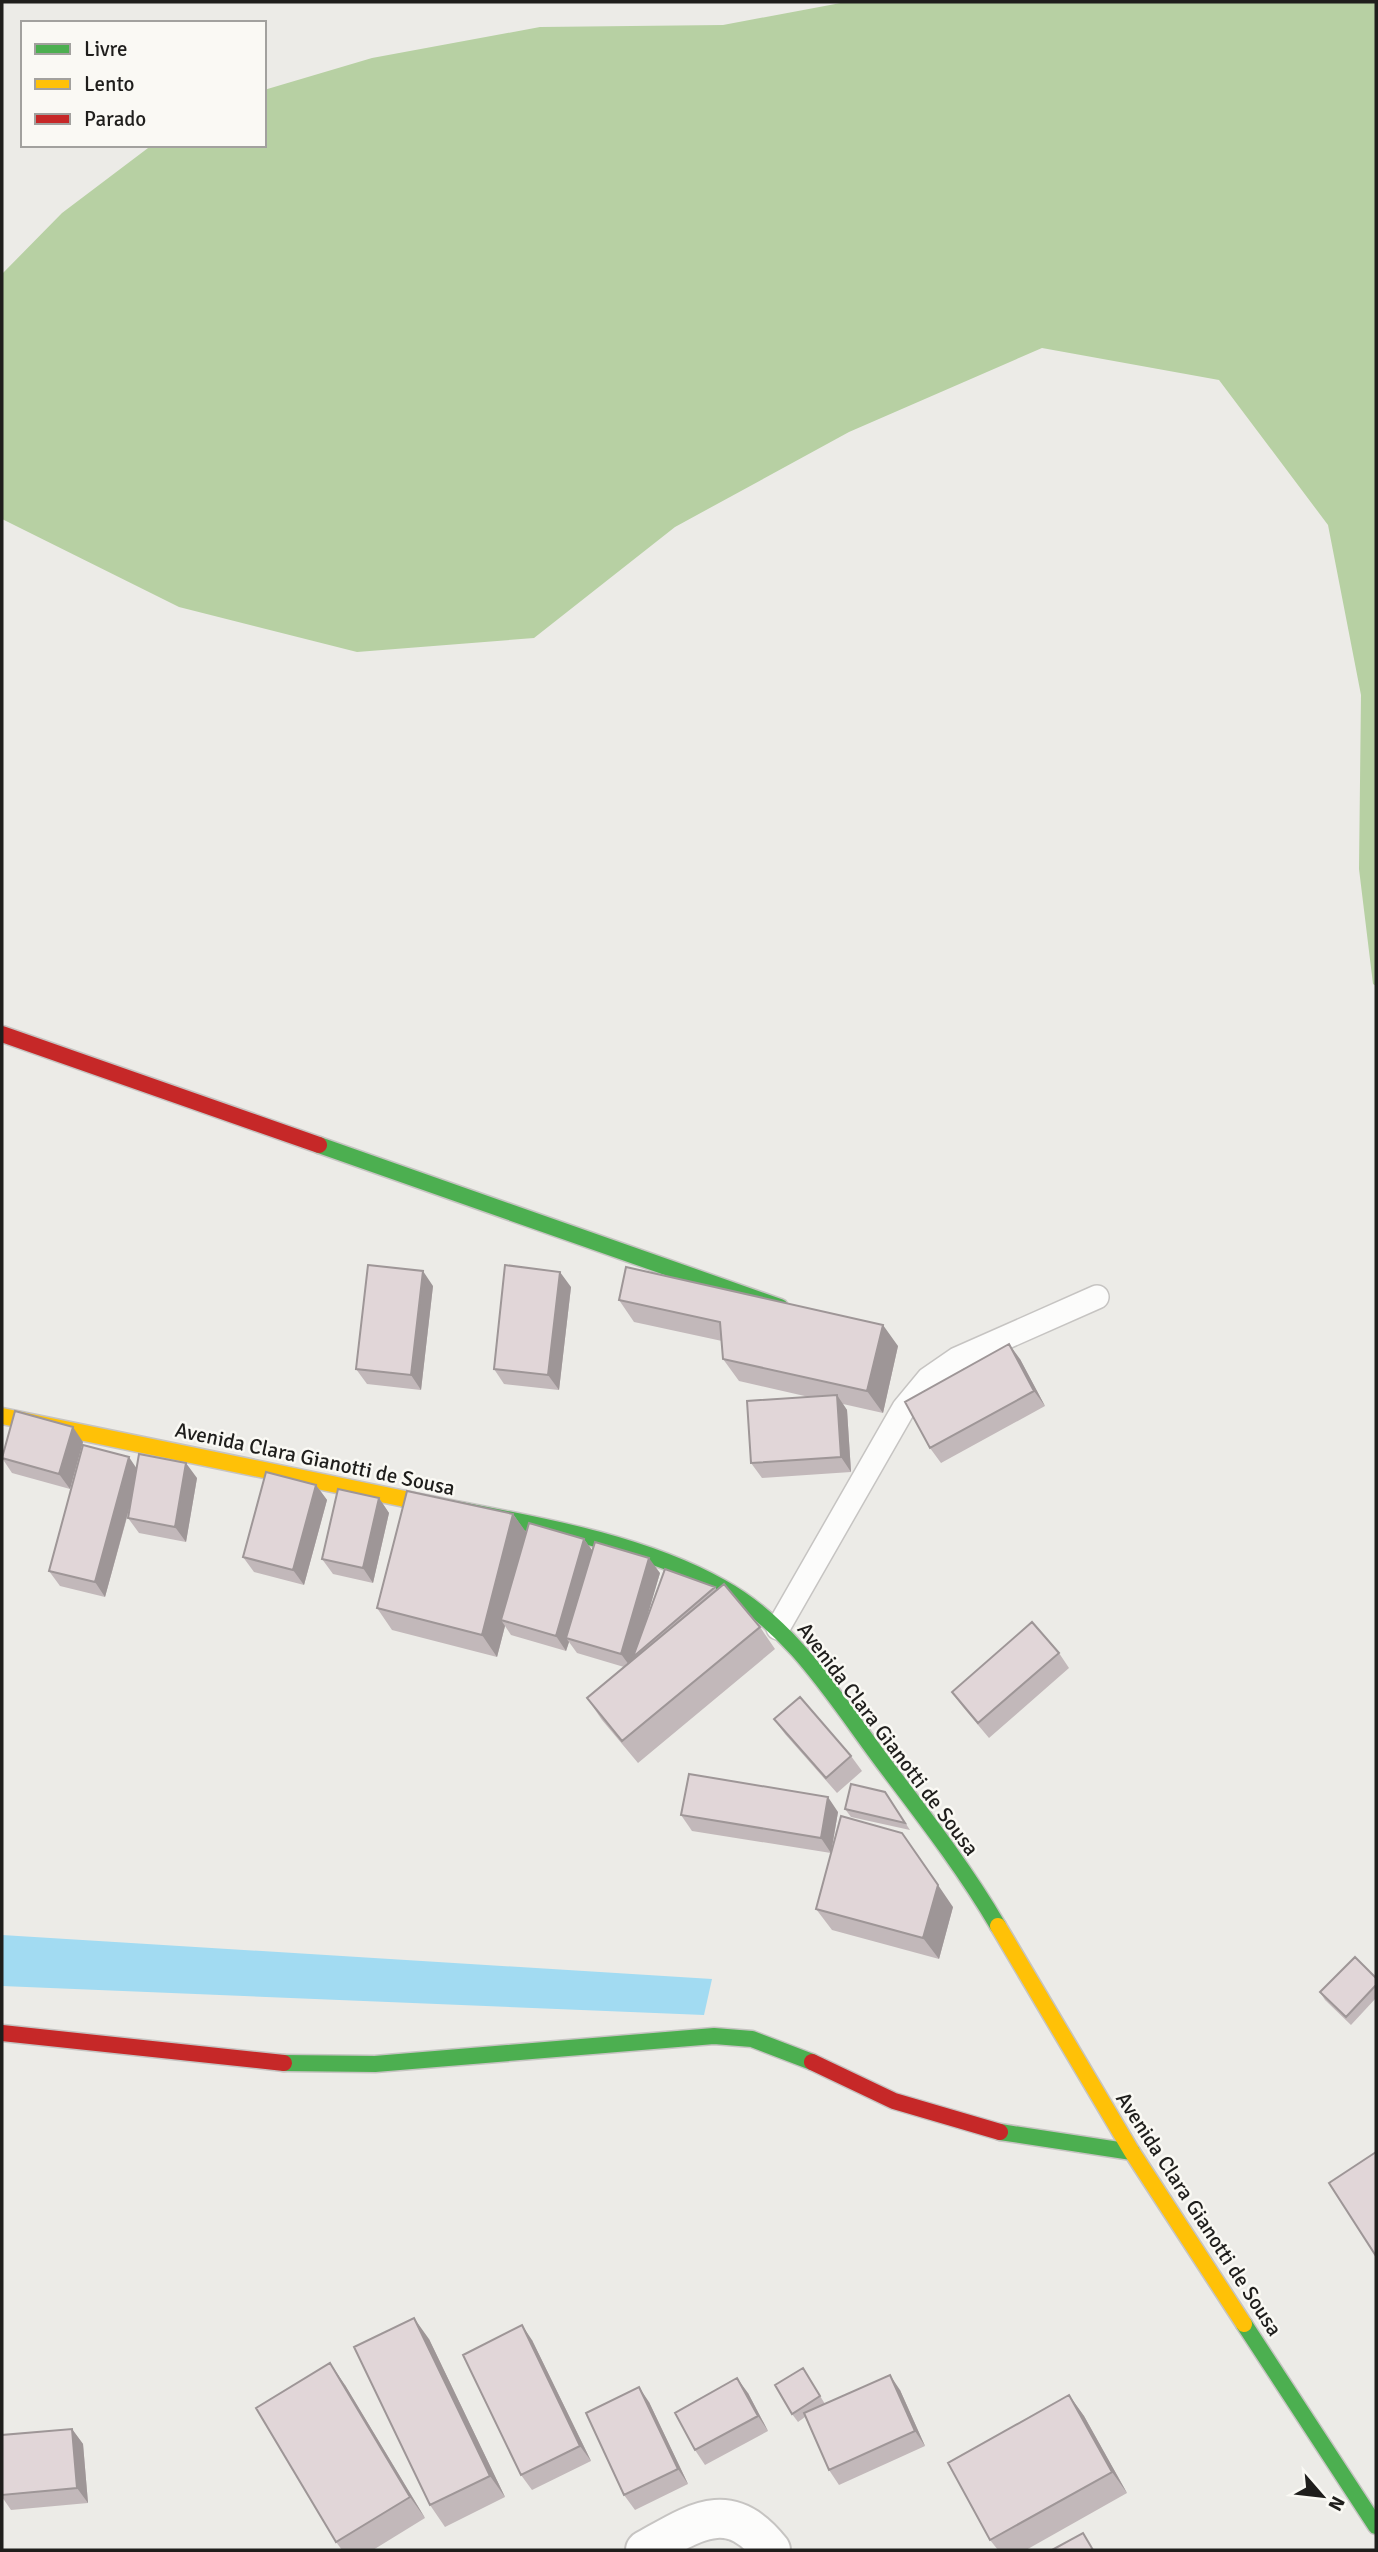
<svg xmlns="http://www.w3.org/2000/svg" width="1378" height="2552" viewBox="0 0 1378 2552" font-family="Signika,sans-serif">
<rect width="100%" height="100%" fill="#ecebe7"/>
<path fill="#b7d0a3" d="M 846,2 L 1376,2 L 1376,986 L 1373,984 L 1359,869 L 1361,695 L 1328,525 L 1219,380 L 1042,348 L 849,432 L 675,527 L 534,638 L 357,652 L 179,607 L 2,519 L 2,274 L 62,213 L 152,145 L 264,145 L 264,90 L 372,58 L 540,27 L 723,25 Z"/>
<path fill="#a2dbf2" d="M 2,1935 L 712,1979 L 704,2015 L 2,1986 Z"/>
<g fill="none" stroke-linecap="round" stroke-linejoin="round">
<g stroke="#c6c4c2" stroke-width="26">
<path id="lane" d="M 778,1628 L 904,1408 L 928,1379 L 957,1359 L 1097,1297"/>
</g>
<g stroke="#c6c4c2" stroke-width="42">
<path id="street" d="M 645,2550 C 694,2523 729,2496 771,2550"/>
</g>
<g stroke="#c6c4c2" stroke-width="19">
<path id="fast" d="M 319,1145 L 780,1307
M 405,1499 C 506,1520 631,1536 721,1587 C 792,1626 835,1698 882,1761 C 922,1814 964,1868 998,1926
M 284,2063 L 375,2064 L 714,2036 L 752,2039 L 812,2062
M 1000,2132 L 1132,2152
M 1244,2324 L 1376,2526"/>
</g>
<g stroke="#c6c4c2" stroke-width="19">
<path id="slow" d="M 2,1416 L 405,1499
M 998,1926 L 1132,2152 L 1244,2324"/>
</g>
<g stroke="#c6c4c2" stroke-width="19">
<path id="jam" d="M 2,1034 L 319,1145
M 2,2033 L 284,2063
M 812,2062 L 894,2101 L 1000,2132"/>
</g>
<use href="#lane" stroke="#fcfcfb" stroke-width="23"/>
<use href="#street" stroke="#fcfcfb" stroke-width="38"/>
<use href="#fast" stroke="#4caf50" stroke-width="16"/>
<use href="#slow" stroke="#ffc107" stroke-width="16"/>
<use href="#jam" stroke="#c62828" stroke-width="16"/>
</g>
<path fill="#c2b8ba" d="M 433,1286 L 421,1390 L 367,1384 L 356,1369 Z
M 571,1287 L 559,1390 L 504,1384 L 494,1369 Z
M 619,1300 L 898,1346 L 883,1413 L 843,1404 L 847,1410 L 851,1472 L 762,1478 L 751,1463 L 809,1397 L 739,1381 L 723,1359 L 722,1341 L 634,1322 Z
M 1020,1359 L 1045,1406 L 941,1463 L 930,1448 Z
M 83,1442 L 70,1489 L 12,1473 L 2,1458 Z
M 137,1468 L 197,1478 L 186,1542 L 139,1533 L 128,1518 L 131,1503 L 105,1597 L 60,1586 L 49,1571 Z
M 316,1485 L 327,1500 L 304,1585 L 254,1572 L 243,1557 Z
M 379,1498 L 389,1513 L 373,1583 L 333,1574 L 322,1559 Z
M 513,1514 L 526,1533 L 584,1539 L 592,1551 L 660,1573 L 644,1625 L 715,1587 L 717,1590 L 760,1627 L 775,1649 L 638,1763 L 602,1720 L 587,1698 L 624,1667 L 577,1653 L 569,1642 L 566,1651 L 511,1635 L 505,1626 L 497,1657 L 392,1630 L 377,1608 Z
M 1059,1653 L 1069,1668 L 989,1738 L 963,1707 L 952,1692 Z
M 774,1719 L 851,1756 L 862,1771 L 837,1793 L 785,1734 Z
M 885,1792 L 910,1830 L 851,1817 L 845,1809 Z
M 838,1812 L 831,1853 L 692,1831 L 681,1815 Z
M 953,1907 L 939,1959 L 832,1930 L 816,1909 Z
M 1376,1978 L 1376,1998 L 1351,2025 L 1325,2000 L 1320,1992 Z
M 429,2339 L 505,2497 L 445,2527 L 430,2505 Z
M 532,2340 L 591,2461 L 532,2490 L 521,2475 Z
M 803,2368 L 825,2404 L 900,2390 L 925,2446 L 839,2485 L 829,2470 L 805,2417 L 798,2422 L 792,2414 Z
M 345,2385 L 425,2518 L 373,2550 L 342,2550 L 336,2542 Z
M 748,2393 L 768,2431 L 705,2465 L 695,2450 Z
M 1069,2395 L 1084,2416 L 1127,2493 L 1026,2550 L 998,2550 L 990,2540 Z
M 649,2402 L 688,2484 L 635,2510 L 624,2495 Z
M 72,2429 L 83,2444 L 88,2503 L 11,2510 L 2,2497 L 2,2435 Z"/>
<path fill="#9e9697" d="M 423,1271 L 433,1286 L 421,1390 L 411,1375 Z
M 560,1272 L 571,1287 L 559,1390 L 548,1375 Z
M 883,1325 L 898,1346 L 883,1413 L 867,1391 Z
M 1009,1344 L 1020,1359 L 1045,1406 L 1034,1391 Z
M 837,1395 L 847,1410 L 851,1472 L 841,1457 Z
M 73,1427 L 83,1442 L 70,1489 L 59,1474 Z
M 129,1457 L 139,1472 L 105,1597 L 95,1582 Z
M 186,1463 L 197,1478 L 186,1542 L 175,1527 Z
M 316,1485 L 327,1500 L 304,1585 L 293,1570 Z
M 379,1498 L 389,1513 L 373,1583 L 363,1568 Z
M 513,1514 L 529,1536 L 501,1620 L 505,1626 L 497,1657 L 482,1635 Z
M 584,1539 L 595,1554 L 566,1638 L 569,1642 L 566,1651 L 556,1636 Z
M 649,1558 L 660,1573 L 636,1655 L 633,1657 L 635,1659 L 632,1669 L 621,1654 Z
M 828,1797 L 838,1812 L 831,1853 L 821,1838 Z
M 917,1854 L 953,1907 L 939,1959 L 923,1938 Z
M 414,2318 L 429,2339 L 505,2497 L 490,2476 Z
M 522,2325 L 532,2340 L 591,2461 L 580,2446 Z
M 330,2363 L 345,2385 L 425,2518 L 410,2497 Z
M 890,2375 L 900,2390 L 925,2446 L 915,2431 Z
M 737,2378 L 748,2393 L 768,2431 L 758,2416 Z
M 639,2387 L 649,2402 L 688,2484 L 678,2469 Z
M 1069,2395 L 1084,2416 L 1127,2493 L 1112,2472 Z
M 72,2429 L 83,2444 L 88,2503 L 77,2488 Z"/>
<path fill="#e1d6d8" stroke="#9e9697" stroke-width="2" d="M 368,1265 L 423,1271 L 411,1375 L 356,1369 Z
M 505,1265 L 560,1272 L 548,1375 L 494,1369 Z
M 626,1267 L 883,1325 L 867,1391 L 723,1359 L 720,1322 L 619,1300 Z
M 1009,1344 L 1034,1391 L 930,1448 L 905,1402 Z
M 837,1395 L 841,1457 L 751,1463 L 747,1401 Z
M 15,1411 L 73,1427 L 59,1474 L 2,1458 Z
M 83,1445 L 129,1457 L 95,1582 L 49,1571 Z
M 139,1454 L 186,1463 L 175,1527 L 128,1518 Z
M 266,1472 L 316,1485 L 293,1570 L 243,1557 Z
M 338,1489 L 379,1498 L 363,1568 L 322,1559 Z
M 407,1491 L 513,1514 L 482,1635 L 377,1608 Z
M 529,1523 L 584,1539 L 556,1636 L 501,1620 Z
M 595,1542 L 649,1558 L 621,1654 L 566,1638 Z
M 665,1569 L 715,1587 L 633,1657 Z
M 724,1584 L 760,1627 L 622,1741 L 587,1698 Z
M 1032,1622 L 1059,1653 L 978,1723 L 952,1692 Z
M 800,1697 L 851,1756 L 826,1778 L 774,1719 Z
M 689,1774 L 828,1797 L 821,1838 L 681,1815 Z
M 851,1784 L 885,1792 L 905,1823 L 845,1809 Z
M 841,1816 L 902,1833 L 938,1885 L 923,1938 L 816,1909 Z
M 1355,1957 L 1376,1978 L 1376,1985 L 1346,2017 L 1320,1992 Z
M 1376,2152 L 1376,2256 L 1329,2183 Z
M 414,2318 L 490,2476 L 430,2505 L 354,2347 Z
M 522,2325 L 580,2446 L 521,2475 L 463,2355 Z
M 330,2363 L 410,2497 L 336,2542 L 256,2408 Z
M 803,2368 L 820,2396 L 792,2414 L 775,2385 Z
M 890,2375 L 915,2431 L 829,2470 L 804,2413 Z
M 737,2378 L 758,2416 L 695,2450 L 675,2413 Z
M 639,2387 L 678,2469 L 624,2495 L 586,2413 Z
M 1069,2395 L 1112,2472 L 990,2540 L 948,2463 Z
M 72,2429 L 77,2488 L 2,2495 L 2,2435 Z
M 1083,2533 L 1093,2550 L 1052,2550 Z"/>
<g text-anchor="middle" stroke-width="5" stroke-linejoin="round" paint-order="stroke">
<g font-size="21" fill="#1f1e1c" stroke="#faf9f4">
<text transform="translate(315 1459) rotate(12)" y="7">Avenida Clara Gianotti de Sousa</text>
<text transform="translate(888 1739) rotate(53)" y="7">Avenida Clara Gianotti de Sousa</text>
<text transform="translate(1199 2214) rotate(57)" y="7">Avenida Clara Gianotti de Sousa</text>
</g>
</g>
<rect width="1378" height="2552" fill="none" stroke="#1f1e1c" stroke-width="7"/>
<rect x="21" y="21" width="245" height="126" fill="#faf9f4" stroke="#a2a19e" stroke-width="2"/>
<rect x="35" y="44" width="35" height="10" fill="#4caf50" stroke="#a2a19e" stroke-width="2"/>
<text x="84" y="56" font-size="21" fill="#1f1e1c">Livre</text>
<rect x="35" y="79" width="35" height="10" fill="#ffc107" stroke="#a2a19e" stroke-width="2"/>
<text x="84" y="91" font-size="21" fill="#1f1e1c">Lento</text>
<rect x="35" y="114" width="35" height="10" fill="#c62828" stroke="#a2a19e" stroke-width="2"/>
<text x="84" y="126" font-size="21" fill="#1f1e1c">Parado</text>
<g transform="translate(1322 2496) rotate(118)" stroke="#faf9f4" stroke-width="5" paint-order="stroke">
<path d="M0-5L12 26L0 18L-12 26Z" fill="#1f1e1c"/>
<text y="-10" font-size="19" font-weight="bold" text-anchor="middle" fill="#1f1e1c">N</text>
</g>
</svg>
